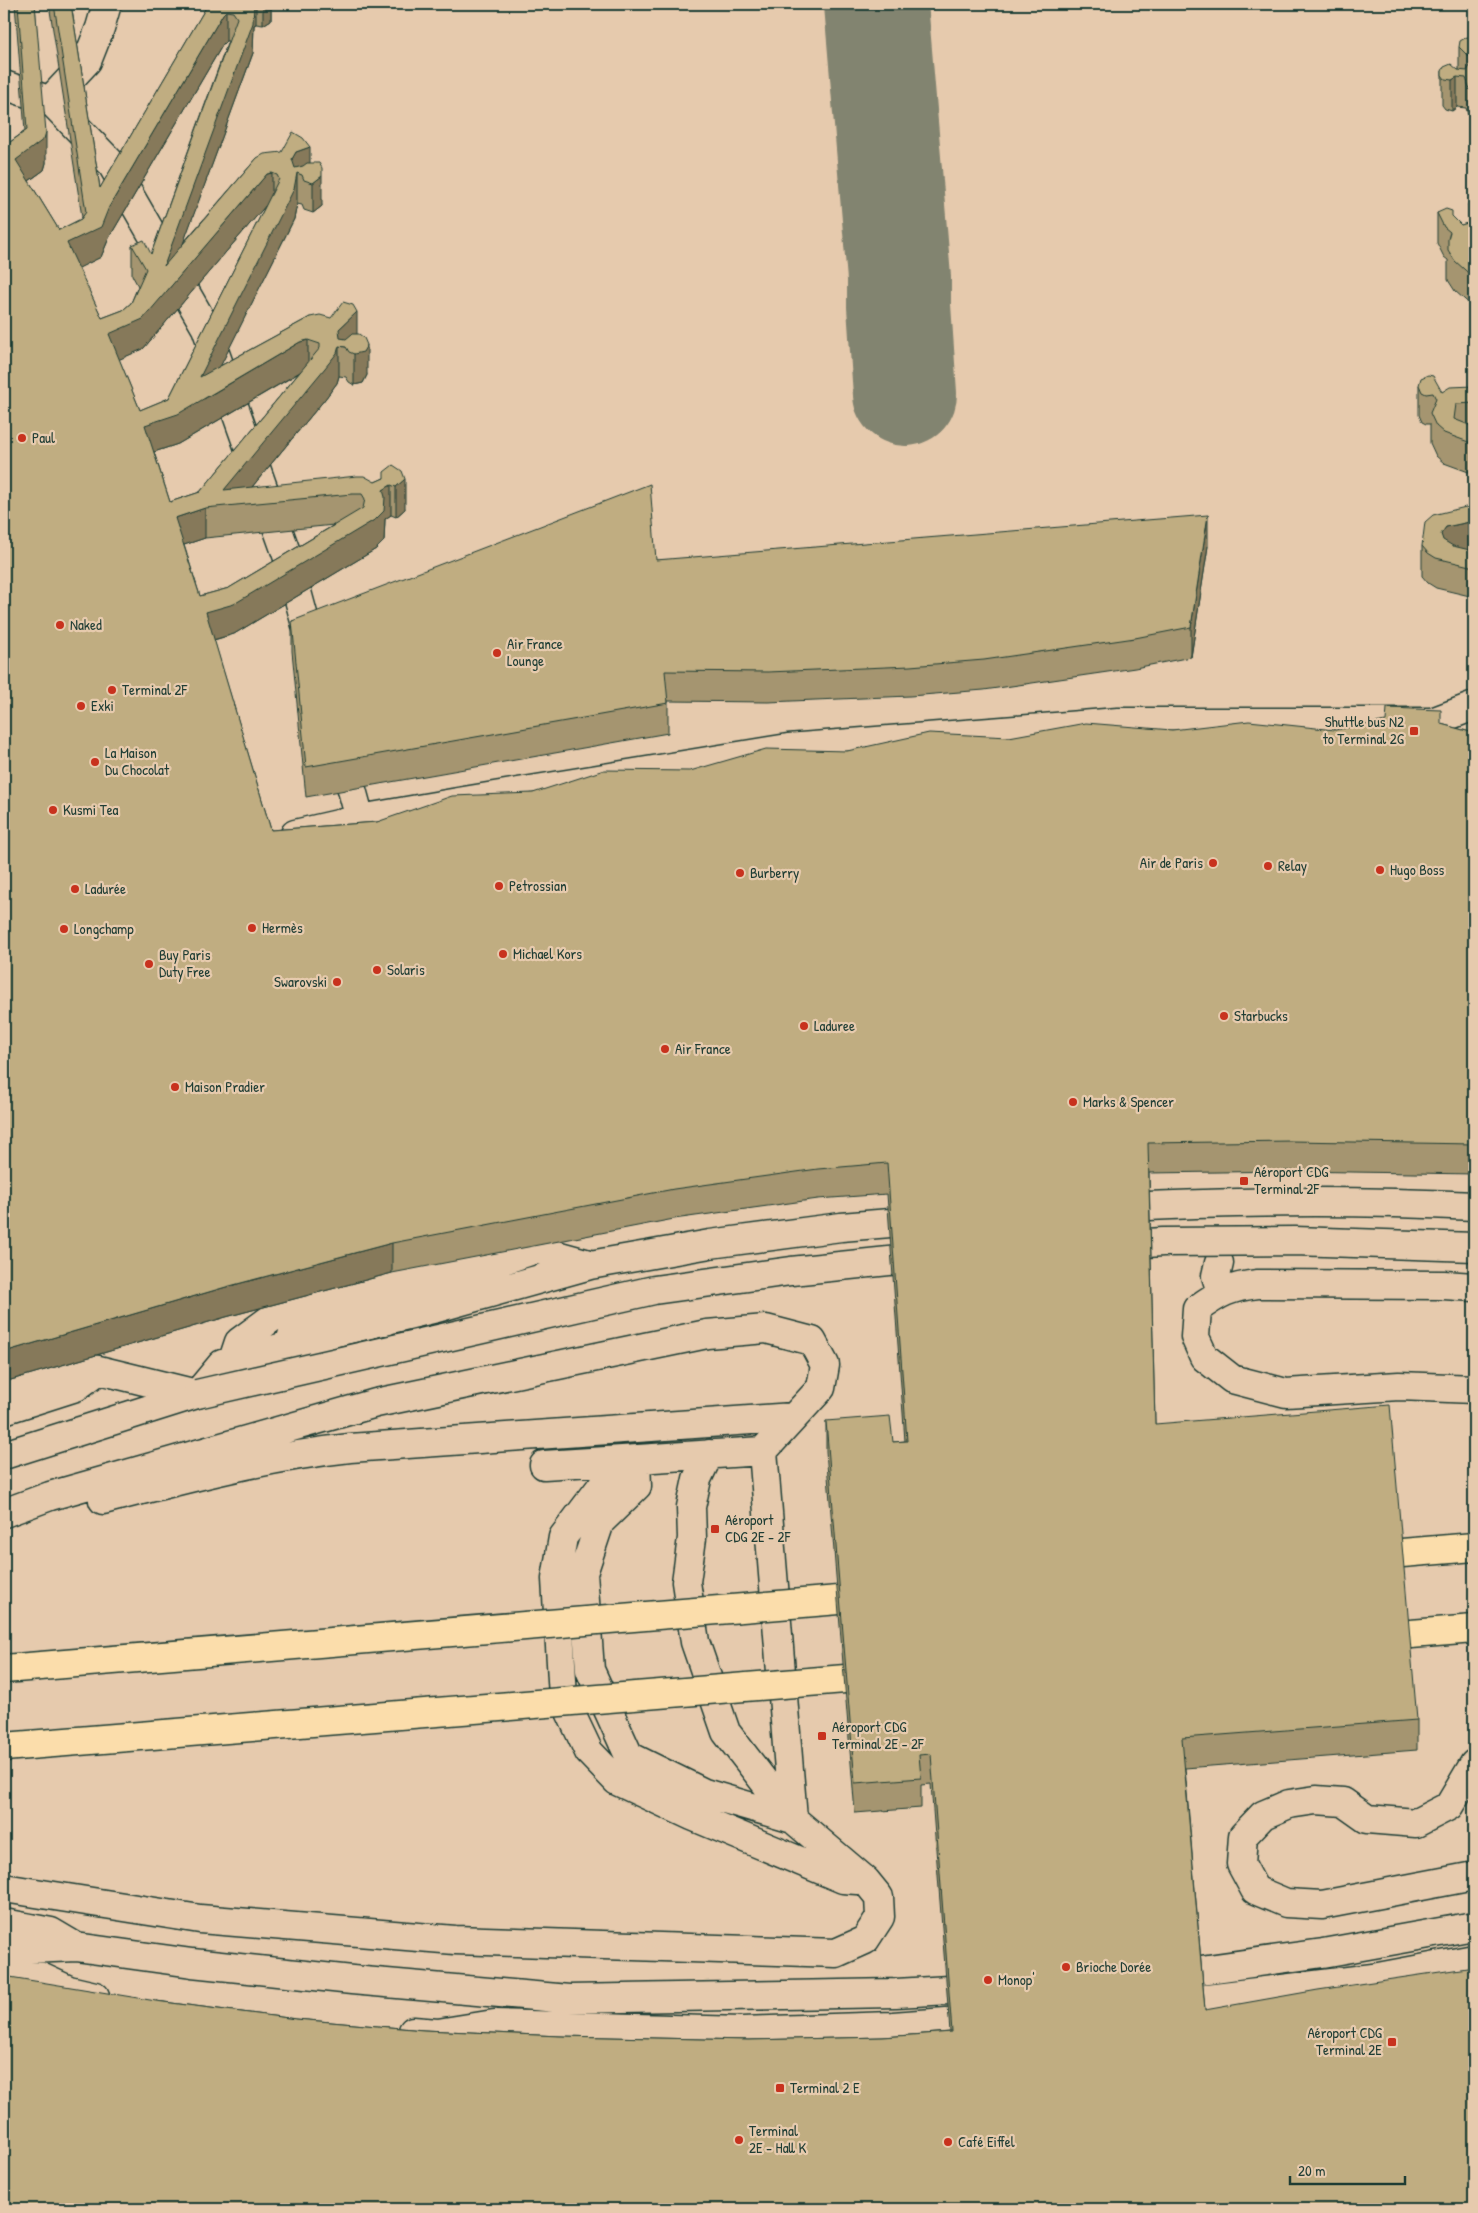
<svg xmlns="http://www.w3.org/2000/svg" width="1478" height="2213" viewBox="0 0 1478 2213" font-family="'Patrick Hand',sans-serif">
<rect width="100%" height="100%" fill="#e6caad"/>
<filter id="ink" filterUnits="userSpaceOnUse"><feTurbulence type="fractalNoise" baseFrequency=".02" numOctaves="2"/><feDisplacementMap in="SourceGraphic" scale="10" xChannelSelector="R" yChannelSelector="G"/><feConvolveMatrix kernelMatrix="1 2 1 2 8 2 1 2 1" color-interpolation-filters="sRGB"/></filter>
<g filter="url(#ink)">
<g fill="none" stroke-linecap="round" stroke-linejoin="round">
<path stroke="#828470" stroke-width="104" d="M 876,4 L 899,278 L 899,306 L 905,394"/>
<g stroke="#1f3d34" stroke-width="31">
<path id="minor" d="M 4,85 L 51,101 L 111,163 L 206,328 L 287,555 L 313,651
M 56,94 L 87,61 L 100,28 L 107,4
M 342,753 L 360,819
M 295,834 L 360,819 L 464,801 L 788,748 L 1118,722 L 1432,722 L 1474,706
M 1112,1208 C 1233,1201 1354,1200 1474,1206
M 1219,1263 L 1216,1276 L 1221,1292
M 1474,1287 L 1444,1285 L 1258,1284 C 1230,1287 1219,1293 1197,1309 L 1195,1337 L 1204,1357 L 1232,1379 L 1286,1393 L 1399,1386 L 1474,1389
M 441,1295 C 453,1273 510,1259 533,1250
M 386,1321 L 393,1306 L 414,1289 L 491,1237 L 589,1264
M 333,1333 C 358,1304 390,1283 420,1261
M 289,1345 L 293,1333 L 315,1313 L 381,1261
M 233,1360 L 239,1342 L 332,1274
M 4,1388 L 73,1366 L 99,1370 L 197,1394
M 4,1410 L 76,1387 L 99,1370
M 763,1451 L 793,1819
M 4,1455 L 197,1394 L 222,1364 L 333,1333 L 433,1309 L 590,1265 L 710,1244 L 841,1227 L 927,1220
M 103,1500 C 184,1479 266,1457 350,1448 L 793,1417
M 4,1513 L 50,1496 L 376,1403 L 707,1334 L 766,1329 L 812,1341 L 825,1365 L 821,1388 L 763,1451 L 544,1465
M 1474,1764 L 1449,1806 L 1416,1823 L 1367,1819 L 1343,1802 L 1316,1800 L 1289,1804 L 1263,1815 L 1243,1836 L 1241,1864 L 1255,1890 L 1286,1903 L 1322,1905 L 1474,1876
M 793,1819 L 704,1793 L 629,1756 L 590,1670 L 583,1573 L 600,1522 L 637,1486 L 636,1460 L 610,1475 L 563,1537 L 556,1579 L 563,1697 L 589,1752 L 617,1781 L 692,1816 L 843,1879 L 857,1880
M 4,1888 L 200,1919 L 455,1940 L 836,1953 L 865,1940 L 880,1917 L 879,1897 L 866,1881 L 793,1819 L 726,1732 L 695,1642 L 686,1582 L 692,1538 L 691,1507 L 697,1479 L 709,1454
M 4,1923 L 51,1932 L 73,1945
M 4,1946 L 30,1949 L 76,1947 L 192,1963 L 352,1980 L 569,1999 L 896,1993 L 985,1988
M 4,1960 L 69,1990 L 95,1996
M 1165,1975 L 1323,1953 L 1474,1926
M 1166,2003 L 1373,1978 L 1474,1959
M 413,2031 L 438,2033 L 494,2024 L 742,2031 L 893,2026 L 986,2019"/>
</g>
<use href="#minor" stroke="#e6caad" stroke-width="28"/>
<g stroke="#1f3d34" stroke-width="31" stroke-linecap="butt">
<path id="minor-bridge" d="M 1113,1245 L 1163,1242 L 1295,1241 L 1474,1247
M 197,1394 L 654,1290 L 791,1271 L 928,1257"/>
</g>
<g stroke="#1f3d34" stroke-width="31" stroke-linecap="butt">
<path id="major-bridge" d="M 1366,1556 L 1474,1547
M 1373,1637 L 1474,1629
M 4,1669 L 875,1597
M 4,1747 L 882,1676"/>
</g>
<use href="#minor-bridge" stroke="#e6caad" stroke-width="28"/>
<use href="#major-bridge" stroke="#fbddab" stroke-width="28"/>
</g>
<path fill="#a5956f" stroke="#1f3d34" fill-rule="evenodd" d="M 15,4 L 35,4 L 46,163 L 44,170 L 29,181 L 59,230 L 81,219 L 82,217 L 49,4 L 71,4 L 100,188 L 208,4 L 271,4 L 271,20 L 263,25 L 256,24 L 254,25 L 253,53 L 183,243 L 257,158 L 310,163 L 322,206 L 313,213 L 304,210 L 302,205 L 297,204 L 294,219 L 220,366 L 310,317 L 357,334 L 367,375 L 363,383 L 354,385 L 349,382 L 346,377 L 339,376 L 337,383 L 325,399 L 252,487 L 375,482 L 384,478 L 393,465 L 405,509 L 396,517 L 391,515 L 385,519 L 384,541 L 376,549 L 234,634 L 214,640 L 271,830 L 377,822 L 533,793 L 847,751 L 1009,737 L 1172,730 L 1335,730 L 1441,724 L 1474,733 L 1474,1174 L 1291,1171 L 1149,1173 L 1155,1424 L 1417,1720 L 1417,1750 L 1185,1768 L 1205,2010 L 1474,2209 L 156,2001 L 296,2019 L 424,2030 L 560,2036 L 748,2040 L 883,2037 L 950,2032 L 931,1784 L 921,1785 L 921,1808 L 855,1813 L 826,1451 L 826,1421 L 893,1442 L 905,1441 L 887,1194 L 818,1199 L 674,1219 L 392,1273 L 226,1317 L 4,1382 L 4,142 L 6,145 L 25,131 ZM 226,41 L 228,41 L 151,254 L 132,245 L 132,275 L 138,286 L 131,303 L 123,310 L 102,318 L 78,268 L 101,257 L 109,238 L 223,44 ZM 266,205 L 169,398 L 140,410 L 119,359 L 143,349 ZM 299,373 L 200,492 L 170,502 L 154,452 L 178,444 ZM 334,525 L 229,588 L 200,596 L 184,545 L 205,538 Z
M 1474,40 L 1474,124 L 1469,118 L 1466,108 L 1457,107 L 1452,111 L 1445,109 L 1442,105 L 1442,71 L 1459,70 L 1459,47 Z
M 1474,198 L 1474,308 L 1455,291 L 1448,280 L 1448,260 L 1444,257 L 1437,243 L 1437,213 L 1452,216 L 1461,225 L 1468,223 L 1468,204 Z
M 1419,385 L 1442,392 L 1474,386 L 1474,474 L 1444,463 L 1436,456 L 1430,443 L 1430,424 L 1426,424 L 1422,422 L 1419,415 Z
M 1474,505 L 1474,597 L 1436,588 L 1428,583 L 1422,576 L 1422,546 Z
M 1208,546 L 1191,657 L 1135,668 L 984,690 L 910,696 L 768,702 L 668,701 L 668,733 L 306,797 L 292,651 L 292,621 L 656,560 Z"/>
<path fill="#86795a" stroke="#1f3d34" d="M 251,4 L 256,4 L 256,24 L 254,25 L 253,53 L 165,293 L 267,174 L 272,173 L 272,203 L 267,204 L 143,349 L 109,364 L 109,334 L 164,266 Z
M 263,4 L 271,4 L 271,20 L 263,25 Z
M 226,11 L 226,41 L 223,44 L 109,238 L 101,257 L 67,274 L 67,243 L 109,207 L 223,14 Z
M 1457,77 L 1457,107 L 1452,111 L 1452,80 Z
M 46,132 L 46,163 L 44,170 L 16,190 L 16,160 Z
M 310,147 L 310,177 L 297,173 L 297,204 L 294,219 L 204,399 L 300,342 L 308,340 L 308,370 L 300,372 L 178,444 L 145,455 L 145,425 L 200,377 L 292,159 L 296,152 Z
M 322,176 L 322,206 L 313,213 L 313,183 Z
M 1474,239 L 1474,269 L 1468,273 L 1468,243 Z
M 357,312 L 357,342 L 346,347 L 339,346 L 339,376 L 337,383 L 325,399 L 237,505 L 224,490 L 339,329 Z
M 367,345 L 367,375 L 363,383 L 354,385 L 354,354 Z
M 405,479 L 405,509 L 396,517 L 396,487 Z
M 391,485 L 391,515 L 385,519 L 384,541 L 376,549 L 234,634 L 206,642 L 206,612 L 376,519 L 383,490 Z
M 205,508 L 205,538 L 175,548 L 175,518 Z
M 1208,515 L 1208,546 L 1191,657 L 1191,627 Z
M 1474,521 L 1474,551 L 1444,560 L 1441,534 L 1446,527 Z
M 392,1243 L 392,1273 L 226,1317 L 4,1382 L 4,1352 L 226,1287 Z"/>
<path fill="#c0ad81" stroke="#1f3d34" fill-rule="evenodd" d="M 18,4 L 35,4 L 46,132 L 44,139 L 16,160 L 59,230 L 81,219 L 86,212 L 54,4 L 71,4 L 100,188 L 208,4 L 254,4 L 253,23 L 164,266 L 257,158 L 264,154 L 282,152 L 293,132 L 303,138 L 310,147 L 296,152 L 292,159 L 295,168 L 303,166 L 307,163 L 319,163 L 322,168 L 322,176 L 313,183 L 304,180 L 302,175 L 297,173 L 294,189 L 200,377 L 310,317 L 320,315 L 331,318 L 343,302 L 353,305 L 357,312 L 339,329 L 340,338 L 346,339 L 352,334 L 359,334 L 364,338 L 367,345 L 363,352 L 354,354 L 349,352 L 346,347 L 339,346 L 337,353 L 325,368 L 224,490 L 357,476 L 364,476 L 375,482 L 384,478 L 384,472 L 393,465 L 402,471 L 405,479 L 396,487 L 391,485 L 383,490 L 385,497 L 384,511 L 376,519 L 234,604 L 206,612 L 271,830 L 377,822 L 452,796 L 533,793 L 604,770 L 690,771 L 766,749 L 847,751 L 929,733 L 1009,737 L 1086,723 L 1172,730 L 1249,721 L 1335,730 L 1386,721 L 1387,708 L 1441,710 L 1441,724 L 1474,733 L 1474,1144 L 1291,1141 L 1148,1143 L 1155,1424 L 1390,1405 L 1417,1720 L 1182,1738 L 1205,2010 L 1318,1990 L 1474,1967 L 1474,2209 L 4,2209 L 4,1976 L 156,2001 L 296,2019 L 424,2030 L 560,2036 L 748,2040 L 883,2037 L 952,2032 L 931,1754 L 919,1755 L 921,1778 L 855,1783 L 826,1421 L 890,1416 L 893,1442 L 907,1441 L 887,1163 L 818,1169 L 674,1189 L 392,1243 L 226,1287 L 4,1352 L 4,905 L 5,904 L 4,898 L 4,142 L 6,145 L 27,130 ZM 226,11 L 233,12 L 237,18 L 151,254 L 144,240 L 132,245 L 146,269 L 131,303 L 123,310 L 102,318 L 67,243 L 101,227 L 109,207 L 223,14 ZM 272,173 L 277,175 L 279,179 L 169,398 L 140,410 L 109,334 L 143,319 L 267,174 ZM 308,340 L 320,344 L 320,348 L 200,492 L 170,502 L 145,425 L 178,414 L 300,342 ZM 352,494 L 362,494 L 365,499 L 363,508 L 229,588 L 200,596 L 175,518 L 205,508 Z
M 1467,37 L 1473,38 L 1474,40 L 1474,94 L 1469,87 L 1466,78 L 1457,77 L 1452,80 L 1445,79 L 1442,75 L 1442,71 L 1444,67 L 1451,64 L 1458,70 L 1467,71 L 1473,61 L 1459,47 L 1460,41 Z
M 1474,198 L 1474,239 L 1468,243 L 1468,251 L 1474,257 L 1474,278 L 1455,261 L 1448,250 L 1448,239 L 1450,232 L 1444,227 L 1437,213 L 1446,209 L 1452,211 L 1452,216 L 1461,225 L 1471,222 L 1473,216 L 1469,212 L 1468,204 Z
M 1428,375 L 1433,376 L 1442,392 L 1450,387 L 1474,386 L 1474,403 L 1456,404 L 1454,419 L 1474,427 L 1474,444 L 1444,433 L 1436,426 L 1430,413 L 1436,399 L 1433,393 L 1426,394 L 1422,392 L 1419,385 L 1421,378 Z
M 650,484 L 656,560 L 1208,515 L 1191,627 L 1135,638 L 984,660 L 910,666 L 768,672 L 665,671 L 668,703 L 306,767 L 292,621 Z
M 1474,505 L 1474,521 L 1446,527 L 1441,534 L 1443,540 L 1453,546 L 1474,551 L 1474,567 L 1436,558 L 1428,553 L 1422,546 L 1425,522 L 1433,515 Z"/>
</g>
<g fill="#c8321e" stroke="#e6caad" stroke-width="2">
<circle cx="22" cy="438" r="5"/>
<circle cx="60" cy="625" r="5"/>
<circle cx="497" cy="653" r="5"/>
<circle cx="112" cy="690" r="5"/>
<circle cx="81" cy="706" r="5"/>
<rect x="1409" y="726" width="10" height="10" rx="2.5"/>
<circle cx="95" cy="762" r="5"/>
<circle cx="53" cy="810" r="5"/>
<circle cx="1213" cy="863" r="5"/>
<circle cx="1268" cy="866" r="5"/>
<circle cx="1380" cy="870" r="5"/>
<circle cx="740" cy="873" r="5"/>
<circle cx="499" cy="886" r="5"/>
<circle cx="75" cy="889" r="5"/>
<circle cx="252" cy="928" r="5"/>
<circle cx="64" cy="929" r="5"/>
<circle cx="503" cy="954" r="5"/>
<circle cx="149" cy="964" r="5"/>
<circle cx="377" cy="970" r="5"/>
<circle cx="337" cy="982" r="5"/>
<circle cx="1224" cy="1016" r="5"/>
<circle cx="804" cy="1026" r="5"/>
<circle cx="665" cy="1049" r="5"/>
<circle cx="175" cy="1087" r="5"/>
<circle cx="1073" cy="1102" r="5"/>
<rect x="1239" y="1176" width="10" height="10" rx="2.5"/>
<rect x="710" y="1524" width="10" height="10" rx="2.5"/>
<rect x="817" y="1731" width="10" height="10" rx="2.5"/>
<circle cx="1066" cy="1967" r="5"/>
<circle cx="988" cy="1980" r="5"/>
<rect x="1387" y="2037" width="10" height="10" rx="2.5"/>
<rect x="775" y="2083" width="10" height="10" rx="2.5"/>
<circle cx="739" cy="2140" r="5"/>
<circle cx="948" cy="2142" r="5"/>
</g>
<g text-anchor="middle" stroke-width="4.5" stroke-linejoin="round" paint-order="stroke">
<g font-size="15" fill="#1f3d34" stroke="#e6caad" text-anchor="start">
<text x="32" y="443">Paul</text>
<text x="70" y="630">Naked</text>
<text x="507" y="649">Air France<tspan x="507" dy="17">Lounge</tspan></text>
<text x="122" y="695">Terminal 2F</text>
<text x="91" y="711">Exki</text>
<text x="1404" y="727" text-anchor="end">Shuttle bus N2<tspan x="1404" dy="17">to Terminal 2G</tspan></text>
<text x="105" y="758">La Maison<tspan x="105" dy="17">Du Chocolat</tspan></text>
<text x="63" y="815">Kusmi Tea</text>
<text x="1203" y="868" text-anchor="end">Air de Paris</text>
<text x="1278" y="871">Relay</text>
<text x="1390" y="875">Hugo Boss</text>
<text x="750" y="878">Burberry</text>
<text x="509" y="891">Petrossian</text>
<text x="85" y="894">Ladurée</text>
<text x="262" y="933">Hermès</text>
<text x="74" y="934">Longchamp</text>
<text x="513" y="959">Michael Kors</text>
<text x="159" y="960">Buy Paris<tspan x="159" dy="17">Duty Free</tspan></text>
<text x="387" y="975">Solaris</text>
<text x="327" y="987" text-anchor="end">Swarovski</text>
<text x="1234" y="1021">Starbucks</text>
<text x="814" y="1031">Laduree</text>
<text x="675" y="1054">Air France</text>
<text x="185" y="1092">Maison Pradier</text>
<text x="1083" y="1107">Marks &amp; Spencer</text>
<text x="1254" y="1177">Aéroport CDG<tspan x="1254" dy="17">Terminal 2F</tspan></text>
<text x="725" y="1525">Aéroport<tspan x="725" dy="17">CDG 2E - 2F</tspan></text>
<text x="832" y="1732">Aéroport CDG<tspan x="832" dy="17">Terminal 2E - 2F</tspan></text>
<text x="1076" y="1972">Brioche Dorée</text>
<text x="998" y="1985">Monop'</text>
<text x="1382" y="2038" text-anchor="end">Aéroport CDG<tspan x="1382" dy="17">Terminal 2E</tspan></text>
<text x="790" y="2093">Terminal 2 E</text>
<text x="749" y="2136">Terminal<tspan x="749" dy="17">2E - Hall K</tspan></text>
<text x="958" y="2147">Café Eiffel</text>
</g>
</g>
<rect width="1478" height="2213" fill="none" stroke="#e6caad" stroke-width="20"/>
<rect x="10" y="10" width="1458" height="2193" fill="none" stroke="#1f3d34" stroke-width="2" filter="url(#ink)"/>
<path d="M1290 2176v8h115v-8" fill="none" stroke="#1f3d34" stroke-width="2.5"/>
<text x="1298" y="2176" font-size="15" fill="#1f3d34" stroke="#e6caad" stroke-width="4" paint-order="stroke">20 m</text>
</svg>
